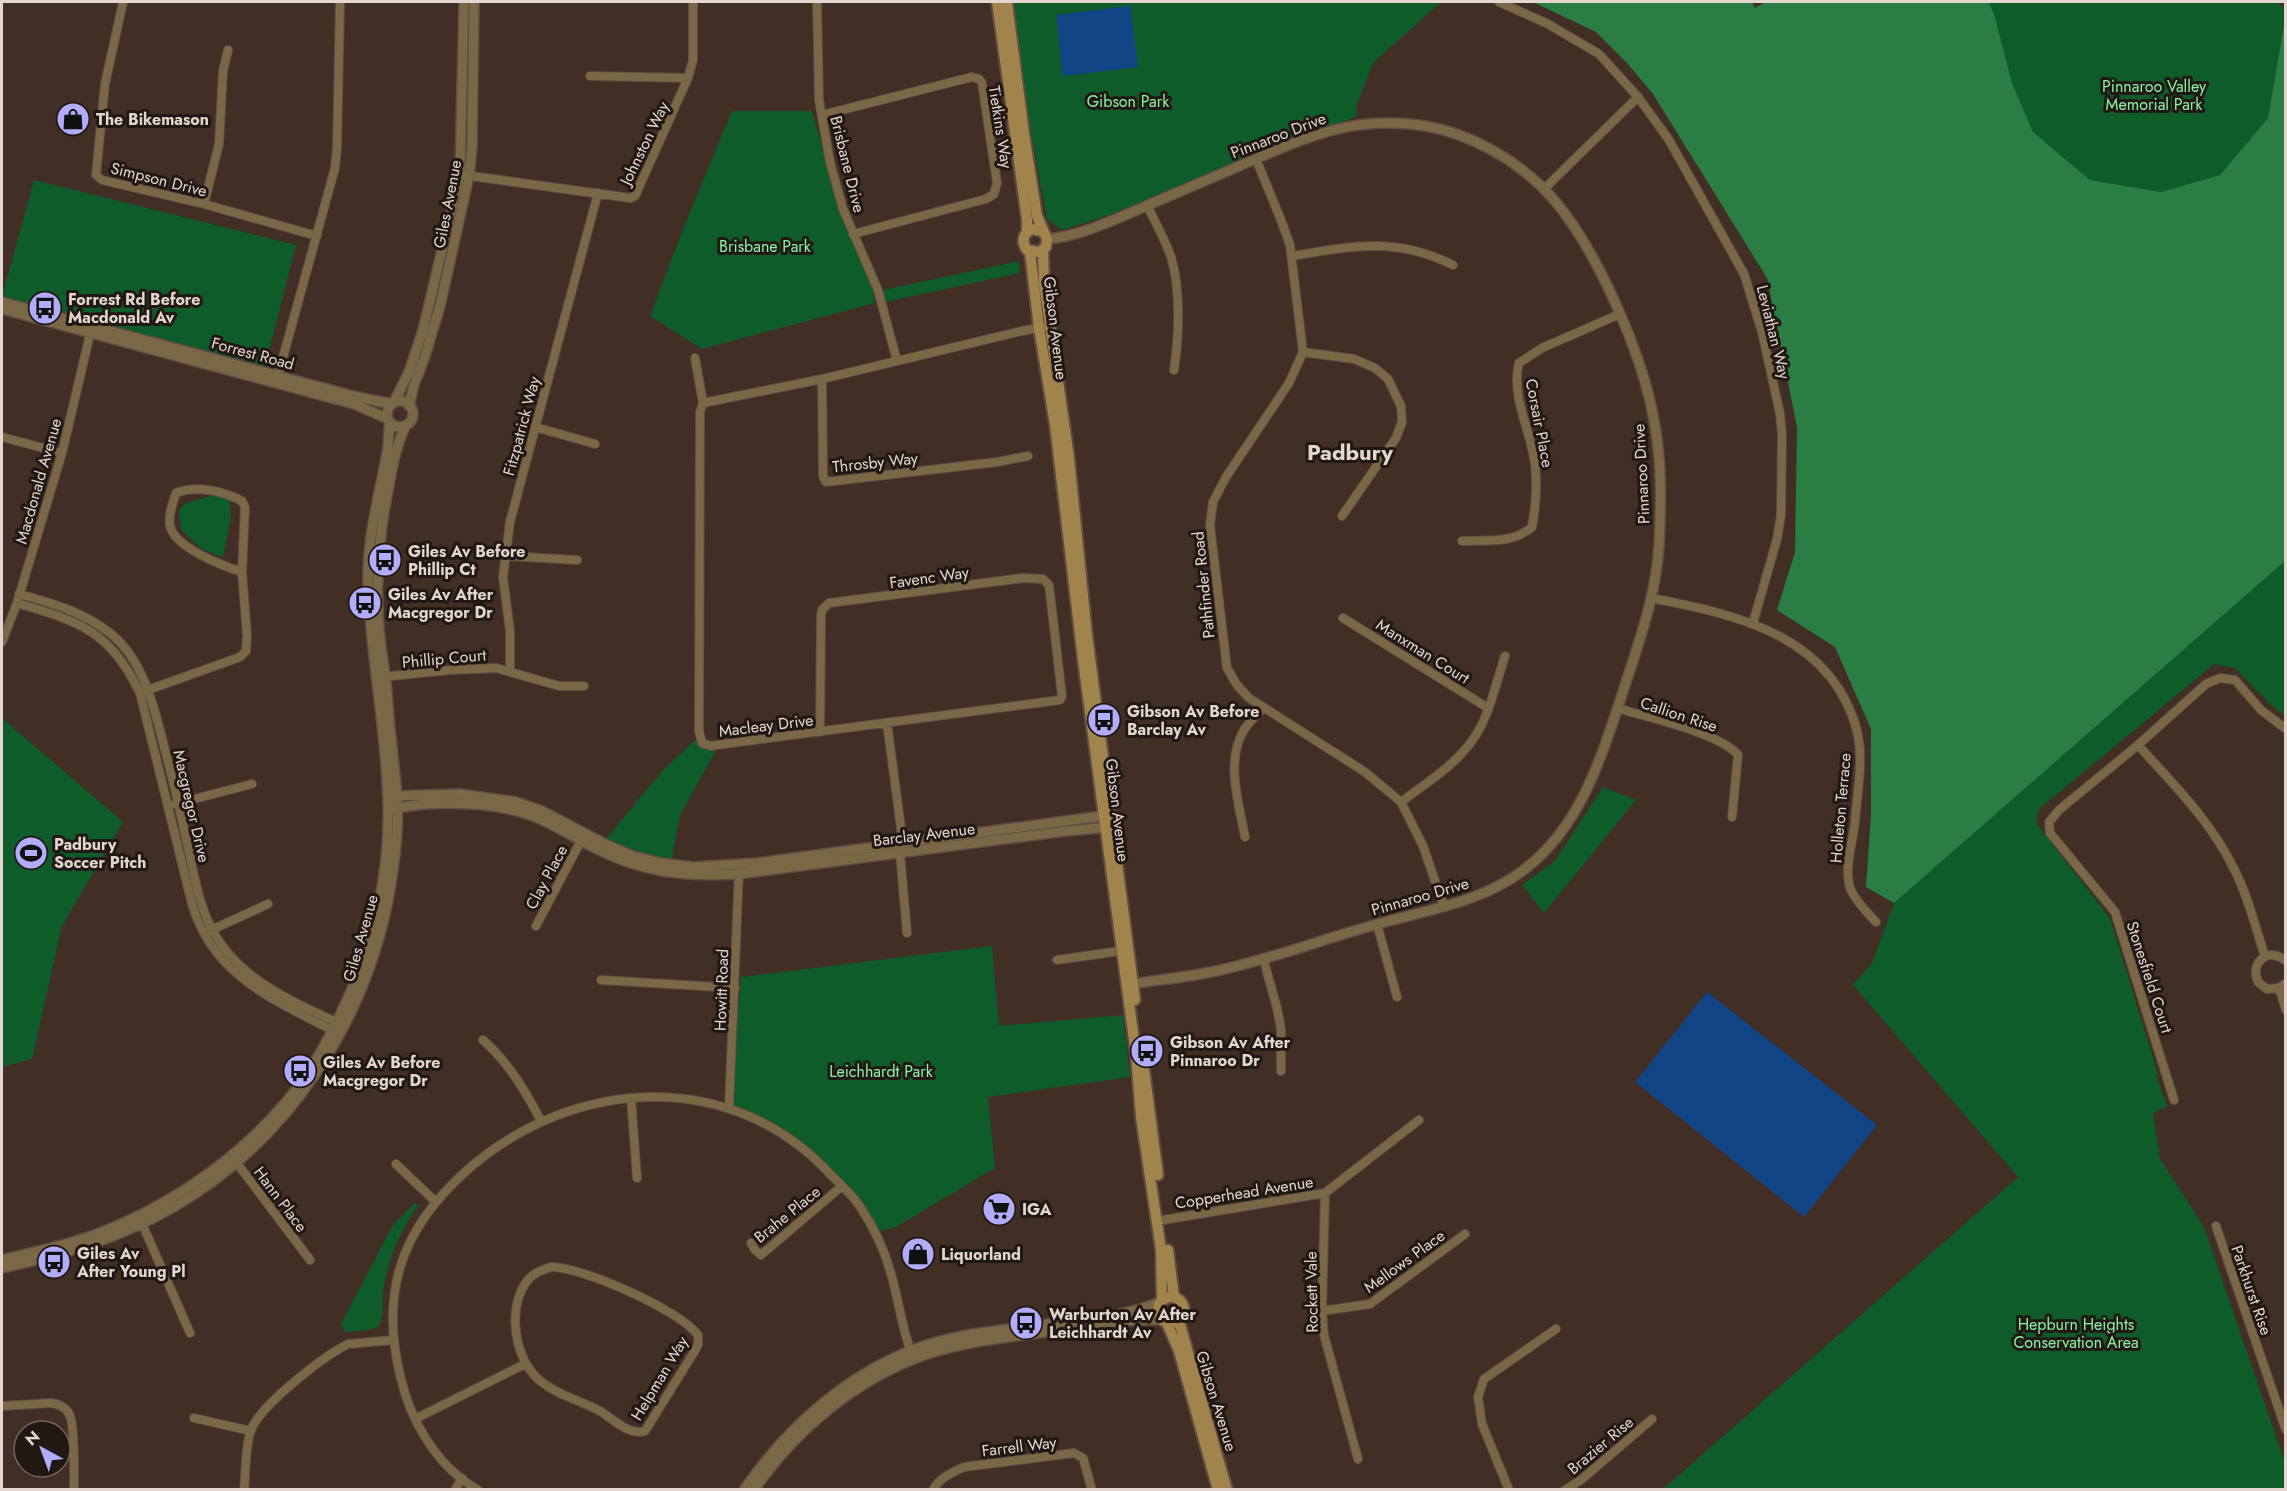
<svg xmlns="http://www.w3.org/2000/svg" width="2287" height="1491" viewBox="0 0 2287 1491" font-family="Jost,sans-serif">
<rect width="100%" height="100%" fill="#412e24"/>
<path fill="#0e5c2a" d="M 1007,2 L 1441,2 L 1373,63 L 1356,107 L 1357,116 C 1260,157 1163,200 1062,230 L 1047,219 Z
M 1989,2 L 2278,2 L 2285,10 L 2285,19 L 2268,118 L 2220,175 L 2161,192 L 2090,180 L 2033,132 L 2012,83 L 1994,14 Z
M 732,111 L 812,111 L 839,208 L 869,267 L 875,303 L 702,349 L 650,316 L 685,224 Z
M 34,180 L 296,245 L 265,367 L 2,297 Z
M 1019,261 L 1020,273 L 885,302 L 883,290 Z
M 229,491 L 231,518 L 223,557 L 202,549 L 181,530 L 179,510 L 186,503 Z
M 2285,561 L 2285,716 L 2269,703 L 2235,668 L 2214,664 L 2039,809 L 2036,823 L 2110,918 L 2158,1074 L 2156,1075 L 2167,1106 L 2153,1113 L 2160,1159 L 2204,1227 L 2285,1463 L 2285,1489 L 1662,1490 L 2018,1177 L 1853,985 L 1872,963 L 1894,903 Z
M 2,718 L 123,822 L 62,926 L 32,1059 L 2,1067 Z
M 695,740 L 719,745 L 680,815 L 671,864 L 606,839 L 663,770 Z
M 1603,787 L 1636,800 L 1544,913 L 1522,885 L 1555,861 Z
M 992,946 L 999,1026 L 1123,1015 L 1130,1077 L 988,1097 L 995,1168 L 894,1228 L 874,1232 L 860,1205 L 788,1138 L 730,1108 L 741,977 Z
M 415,1203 L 418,1205 C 400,1231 388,1259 383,1291 C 382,1300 385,1321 377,1327 C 370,1332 353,1331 345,1332 L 341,1324 L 393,1225 Z"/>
<path fill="#2a7d43" d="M 1533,2 L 1752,2 L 1755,8 L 1765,2 L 1989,2 L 1994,14 L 2012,83 L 2033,132 L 2090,180 L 2161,192 L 2220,175 L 2268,118 L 2285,19 L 2285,561 L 1894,903 L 1866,887 L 1871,813 L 1871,729 L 1835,647 L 1777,610 L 1795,552 L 1797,427 L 1767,278 L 1653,94 L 1627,63 L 1596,32 Z"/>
<path fill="#104484" d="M 1130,6 L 1138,67 L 1063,76 L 1056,15 Z
M 1707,992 L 1877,1125 L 1804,1217 L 1635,1082 Z"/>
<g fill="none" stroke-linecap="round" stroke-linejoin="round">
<g stroke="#5e4c43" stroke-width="10">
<path id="minor" d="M 123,2 L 105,84 L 96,175 L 102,180 L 204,204 L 317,236
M 817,2 L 819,100 L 830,162 L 843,209 L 878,290 L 897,361
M 1499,2 L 1548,24 L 1599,54 L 1638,97
M 590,76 L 688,78
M 822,115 L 972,77 L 979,79 L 982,83 L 997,183 L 994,194 L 986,199 L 853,234
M 1256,159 L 1281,220 L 1290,245 L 1303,352 L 1289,383 L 1226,477 L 1213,502 L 1210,525 L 1227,668 L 1237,685 L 1249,698 L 1365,772 L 1401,802 L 1423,846 L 1444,907
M 464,175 L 630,198 L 635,196 L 688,78 L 693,60 L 693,2
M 1544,189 L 1638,97 L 1669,140 L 1744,274 L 1762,332 L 1780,414 L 1782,434 L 1781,515 L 1777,539 L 1753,623
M 204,204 L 219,144 L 223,71 L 228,50
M 1147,205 C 1155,222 1165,239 1171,257 C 1181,289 1179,337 1174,370
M 1292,256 C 1353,246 1395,236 1453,265
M 1303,352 L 1354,359 L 1375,368 L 1388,379 L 1401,406 L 1402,422 L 1396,438 L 1342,516
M 695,358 L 703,403
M 277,379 L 335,168 L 337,148 L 340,2
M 822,379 L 823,476 L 826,482 L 997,462 L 1028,456
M 535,427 L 595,444
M 2,437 L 62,453
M 1462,541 C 1486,540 1513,544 1532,527 C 1536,505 1538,481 1534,458 C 1529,428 1511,394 1519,363 L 1542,348 L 1620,314
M 506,556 L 577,560
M 19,594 C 52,603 83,612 110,633 C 146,662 155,712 166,754 C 175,787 182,819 189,852 C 196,886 202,920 224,948 C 252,985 301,1006 341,1024
M 1651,598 C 1735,614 1832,635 1857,731 C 1864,759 1857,793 1855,822 C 1853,842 1843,870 1851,890 C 1856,902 1867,912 1876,922
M 17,603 C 80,622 109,630 140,693 L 192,904 C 213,976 274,1000 336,1032
M 1343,618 L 1488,708
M 2,642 L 17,603 L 62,453 L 91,330
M 510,671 L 510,631 L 503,577 L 510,522 L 598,193
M 382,677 L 450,670 L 496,668 L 559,686 L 584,686
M 145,691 L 240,657 L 246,651 L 247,635 L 242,572 L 245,507 L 242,501 C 223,491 197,485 176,493 C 173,502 168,515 170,525 C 173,547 223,566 242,572
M 1617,708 C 1646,717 1720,733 1738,755 L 1732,817
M 887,723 L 903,843 L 900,853 L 907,933
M 820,732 L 821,616 L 822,610 L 829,603 L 1023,578 L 1043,579 L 1049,585 L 1062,696 L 1060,700 C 948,715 836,730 724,744 L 711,746 L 702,743 L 699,731 L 700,412 L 703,403 L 822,379 L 1022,331 L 1050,326
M 2138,745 C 2173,784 2211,821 2234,869 C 2248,895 2255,927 2265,956
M 1401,802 C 1426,783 1456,765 1474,738 C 1490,714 1496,683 1505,656
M 175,804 L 252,784
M 1245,837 C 1239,804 1225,761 1244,730 C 1249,722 1257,715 1263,708
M 1377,924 L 1397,997
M 536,926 L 583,837
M 209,931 L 268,904
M 1263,958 L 1277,1008 L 1281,1029 L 1281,1071
M 1057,960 L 1127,950
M 2286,961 C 2269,946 2249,962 2258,982 L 2267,989 L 2279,988 L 2286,983
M 601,980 L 735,988
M 2279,988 L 2286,1010
M 483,1040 C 508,1062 525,1090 541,1121
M 631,1098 L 637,1178
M 2174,1100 L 2115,912 L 2050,833 L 2049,822 L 2059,810 L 2138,745 L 2206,684 L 2220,678 L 2235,680 L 2261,710 L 2286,729
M 729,1108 L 739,870
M 233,1158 L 310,1260
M 396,1164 L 436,1202
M 1325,1193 L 1322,1311 L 1324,1335 L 1358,1459
M 140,1219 L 190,1333
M 1157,1221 L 1325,1193 L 1419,1120
M 2216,1226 L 2286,1430
M 751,1243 L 755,1250 L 761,1255 L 842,1186
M 551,1267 C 580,1266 680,1310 698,1335 L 698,1345 L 694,1352 L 645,1431 C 629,1436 613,1419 600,1411 C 580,1400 556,1395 538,1379 C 514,1357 507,1308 527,1281 C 533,1273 542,1270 551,1267 Z
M 1322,1311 L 1370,1304 L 1465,1234
M 2,1406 L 51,1403 C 59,1404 67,1408 70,1416 C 75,1428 74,1474 74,1490
M 194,1418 L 251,1431
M 415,1419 L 525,1364
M 244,1490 C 246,1472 245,1445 251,1430 C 260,1406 317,1362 339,1349 L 348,1344 L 393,1340
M 455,1490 L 462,1478
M 478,1490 C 436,1466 410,1420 400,1375 C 380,1291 402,1229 465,1172 C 571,1077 731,1066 831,1175 C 841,1185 853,1195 861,1208 C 874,1228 885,1251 891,1274 C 899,1301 902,1329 912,1355
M 933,1490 C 939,1478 953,1472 964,1467 L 1074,1453 L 1083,1458 L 1092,1490
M 1509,1490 L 1482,1424 L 1478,1397 L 1484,1379 L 1556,1329
M 1565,1490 L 1581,1480 L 1652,1419"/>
</g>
<g stroke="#5e4c43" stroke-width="12">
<path id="tertiary" d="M 1047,239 C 1081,236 1113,220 1144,207 C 1180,191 1217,176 1253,160 C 1314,134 1358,115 1426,126 C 1470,134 1513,158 1544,189 C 1594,240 1644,356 1655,426 C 1662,465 1661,506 1659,545 C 1656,599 1636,650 1620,701 C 1599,764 1579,827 1525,869 C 1481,903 1426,910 1374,925 C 1320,940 1266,961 1211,972 C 1183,978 1154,980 1126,985
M 2,302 L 357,397 L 392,404
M 2,309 L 354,404 L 388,419
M387 414a13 13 0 1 1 26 0a13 13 0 1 1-26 0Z
M 394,402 L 409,372 L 423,330 L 460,174 L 464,2
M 409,406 L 414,385 L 425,356 L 440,306 L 469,176 L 472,147 L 474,2
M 393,796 L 460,794 L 516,802 L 542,811 L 607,845 L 633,856 L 661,863 L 693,867 L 757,863 L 1109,815
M 392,808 C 403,808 413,805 424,804 C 457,802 491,803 524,813 C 548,820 570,835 593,847 C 643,873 684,877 739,874 L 1066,831 L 1111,827
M 2,1260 C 42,1250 83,1242 121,1224 C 184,1196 243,1153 287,1101 C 304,1081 318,1058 330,1035 C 368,964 390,887 388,805 C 387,732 370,656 368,582 C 367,538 379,496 387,453 C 389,443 388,433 390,422
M 2,1268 C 61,1255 117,1239 170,1209 C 289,1142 369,1018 391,884 C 395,857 399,828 397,800 C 396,779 393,758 391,737 C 388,716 388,695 385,674 C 382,653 378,632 378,611 C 376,571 380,530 388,491 C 392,468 396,445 406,425
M 744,1490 C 788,1426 852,1369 927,1345 C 964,1333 1002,1330 1040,1325 C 1079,1319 1123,1318 1160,1302
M 754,1490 C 795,1430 857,1378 927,1354 C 967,1341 1010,1337 1053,1331 C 1088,1327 1125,1318 1161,1320"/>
</g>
<g stroke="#5e4c43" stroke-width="14">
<path id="secondary" d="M 997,2 L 1027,220 L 1027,231
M 1007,2 L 1024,133 L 1037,216 L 1047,239 L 1046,247 L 1039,252 L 1027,250 C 1021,242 1023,234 1031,229 L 1042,231
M 1043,250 L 1044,283 L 1069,458 L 1087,635 L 1135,1000
M 1030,252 L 1039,328 L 1055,425 L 1083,660 L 1136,1055 L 1141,1117 L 1161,1250 L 1162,1301
M 1144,1069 L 1158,1175
M 1168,1250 L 1174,1297
M1158 1310a13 13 0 1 1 26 0a13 13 0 1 1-26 0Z
M 1179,1321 L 1227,1490
M 1167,1323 L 1179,1351 L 1218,1490"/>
</g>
<use href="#minor" stroke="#796745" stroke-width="8"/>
<use href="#tertiary" stroke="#796745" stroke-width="9"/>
<use href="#secondary" stroke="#a1834c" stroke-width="10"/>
</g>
<defs>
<g id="shop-disc" transform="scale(1.725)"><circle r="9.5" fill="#b1adfa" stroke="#211814"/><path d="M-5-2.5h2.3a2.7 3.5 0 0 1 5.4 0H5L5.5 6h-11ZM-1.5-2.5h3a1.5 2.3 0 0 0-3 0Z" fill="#111"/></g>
<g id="bus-disc" transform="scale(1.725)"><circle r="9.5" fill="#b1adfa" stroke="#211814"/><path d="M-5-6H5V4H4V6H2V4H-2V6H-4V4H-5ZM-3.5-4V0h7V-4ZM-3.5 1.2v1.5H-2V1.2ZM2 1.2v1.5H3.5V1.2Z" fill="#111"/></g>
<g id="stadium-disc" transform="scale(1.725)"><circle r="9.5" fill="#b1adfa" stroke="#211814"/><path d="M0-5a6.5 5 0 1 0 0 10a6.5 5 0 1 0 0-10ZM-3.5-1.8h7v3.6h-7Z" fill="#111"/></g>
<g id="supermarket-disc" transform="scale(1.725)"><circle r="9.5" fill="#b1adfa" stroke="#211814"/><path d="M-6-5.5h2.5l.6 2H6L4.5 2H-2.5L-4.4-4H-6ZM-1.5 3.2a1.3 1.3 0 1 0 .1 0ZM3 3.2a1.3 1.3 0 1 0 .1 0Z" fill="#111"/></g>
</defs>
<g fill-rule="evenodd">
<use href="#shop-disc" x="73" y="119"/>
<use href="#bus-disc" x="45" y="308"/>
<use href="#bus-disc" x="385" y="560"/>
<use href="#bus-disc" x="365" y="603"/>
<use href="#bus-disc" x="1104" y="720"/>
<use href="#stadium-disc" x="31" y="853"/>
<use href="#bus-disc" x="1147" y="1051"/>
<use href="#bus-disc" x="300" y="1071"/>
<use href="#supermarket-disc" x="999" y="1209"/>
<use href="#shop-disc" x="918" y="1254"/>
<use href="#bus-disc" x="54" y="1262"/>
<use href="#bus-disc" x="1026" y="1323"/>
</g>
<g text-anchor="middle" stroke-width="6" stroke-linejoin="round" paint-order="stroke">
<g font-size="16" fill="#88f3a1" stroke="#211814">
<text x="2154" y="92">Pinnaroo Valley<tspan x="2154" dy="18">Memorial Park</tspan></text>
<text x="1128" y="107">Gibson Park</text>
<text x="765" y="252">Brisbane Park</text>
<text x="881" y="1077">Leichhardt Park</text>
<text x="2076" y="1330">Hepburn Heights<tspan x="2076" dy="18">Conservation Area</tspan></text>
</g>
<g font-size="16" font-weight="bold" fill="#e3d6d0" stroke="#211814" text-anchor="start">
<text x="96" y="125">The Bikemason</text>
<text x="68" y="305">Forrest Rd Before<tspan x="68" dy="18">Macdonald Av</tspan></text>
<text x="408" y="557">Giles Av Before<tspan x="408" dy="18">Phillip Ct</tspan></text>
<text x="388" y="600">Giles Av After<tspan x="388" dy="18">Macgregor Dr</tspan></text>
<text x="1127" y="717">Gibson Av Before<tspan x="1127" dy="18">Barclay Av</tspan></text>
<text x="54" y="850">Padbury<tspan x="54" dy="18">Soccer Pitch</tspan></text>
<text x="1170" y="1048">Gibson Av After<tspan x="1170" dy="18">Pinnaroo Dr</tspan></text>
<text x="323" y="1068">Giles Av Before<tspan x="323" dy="18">Macgregor Dr</tspan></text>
<text x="1022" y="1215">IGA</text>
<text x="77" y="1259">Giles Av<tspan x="77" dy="18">After Young Pl</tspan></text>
<text x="941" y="1260">Liquorland</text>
<text x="1049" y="1320">Warburton Av After<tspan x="1049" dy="18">Leichhardt Av</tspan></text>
</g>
<g font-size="16" fill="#e3d6d0" stroke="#211814">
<text transform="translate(1001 127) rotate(81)" y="6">Tietkins Way</text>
<text transform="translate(1278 135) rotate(-21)" y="6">Pinnaroo Drive</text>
<text transform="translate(644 143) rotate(-64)" y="6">Johnston Way</text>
<text transform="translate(848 164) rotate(76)" y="6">Brisbane Drive</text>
<text transform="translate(159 179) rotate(14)" y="6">Simpson Drive</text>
<text transform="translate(447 204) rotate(-79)" y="6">Giles Avenue</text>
<text transform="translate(1056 328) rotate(83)" y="6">Gibson Avenue</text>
<text transform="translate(1774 332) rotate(76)" y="6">Leviathan Way</text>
<text transform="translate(253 353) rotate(15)" y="6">Forrest Road</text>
<text transform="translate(1540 423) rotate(79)" y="6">Corsair Place</text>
<text transform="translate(521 426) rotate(-75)" y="6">Fitzpatrick Way</text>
<text transform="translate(875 462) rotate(-6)" y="6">Throsby Way</text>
<text transform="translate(1641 474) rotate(-93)" y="6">Pinnaroo Drive</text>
<text transform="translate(38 481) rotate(-74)" y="6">Macdonald Avenue</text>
<text transform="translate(929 577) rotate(-8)" y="6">Favenc Way</text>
<text transform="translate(1203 585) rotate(-96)" y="6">Pathfinder Road</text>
<text transform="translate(1423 651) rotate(32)" y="6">Manxman Court</text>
<text transform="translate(444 658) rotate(-5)" y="6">Phillip Court</text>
<text transform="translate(1679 714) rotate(18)" y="6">Callion Rise</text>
<text transform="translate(766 725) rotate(-7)" y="6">Macleay Drive</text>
<text transform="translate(192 806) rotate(77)" y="6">Macgregor Drive</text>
<text transform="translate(1840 808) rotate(-85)" y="6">Holleton Terrace</text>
<text transform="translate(1118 810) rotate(83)" y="6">Gibson Avenue</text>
<text transform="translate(924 834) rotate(-7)" y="6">Barclay Avenue</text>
<text transform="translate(546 877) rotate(-62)" y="6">Clay Place</text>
<text transform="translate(1420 896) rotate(-16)" y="6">Pinnaroo Drive</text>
<text transform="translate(360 938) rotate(-74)" y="6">Giles Avenue</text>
<text transform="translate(2150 977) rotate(72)" y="6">Stonesfield Court</text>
<text transform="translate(721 990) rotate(-88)" y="6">Howitt Road</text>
<text transform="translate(1244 1192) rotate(-9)" y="6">Copperhead Avenue</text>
<text transform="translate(281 1199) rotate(53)" y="6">Hann Place</text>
<text transform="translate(787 1214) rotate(-39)" y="6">Brahe Place</text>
<text transform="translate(1404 1261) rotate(-36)" y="6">Mellows Place</text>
<text transform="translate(2252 1290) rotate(71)" y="6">Parkhurst Rise</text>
<text transform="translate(1311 1292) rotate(-91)" y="6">Rockett Vale</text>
<text transform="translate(659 1378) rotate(-59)" y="6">Helpman Way</text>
<text transform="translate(1217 1401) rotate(73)" y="6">Gibson Avenue</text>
<text transform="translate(1600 1445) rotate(-40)" y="6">Brazier Rise</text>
<text transform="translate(1019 1446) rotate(-7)" y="6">Farrell Way</text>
</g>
<g font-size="22" font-weight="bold" fill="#e3d6d0" stroke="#211814">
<text x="1350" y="460">Padbury</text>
</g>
</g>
<rect width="2287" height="1491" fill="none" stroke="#e3d6d0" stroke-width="6"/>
<g transform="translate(42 1449) rotate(319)"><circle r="28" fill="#211814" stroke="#6f645f" stroke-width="1.5"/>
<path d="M0-4.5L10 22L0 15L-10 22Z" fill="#b1adfa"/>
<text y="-9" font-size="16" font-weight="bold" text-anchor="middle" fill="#e3d6d0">N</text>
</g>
</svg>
